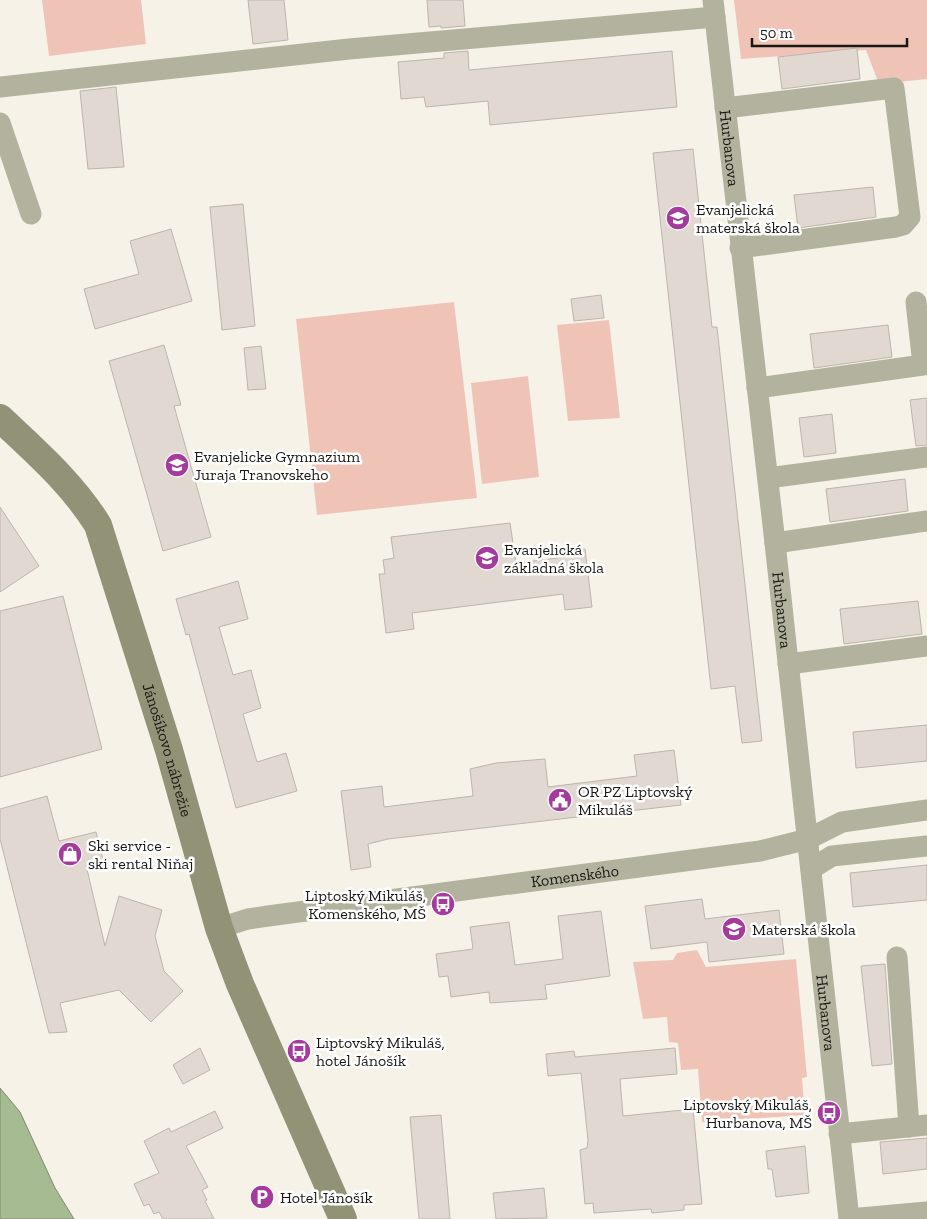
<svg xmlns="http://www.w3.org/2000/svg" width="927" height="1219" viewBox="0 0 927 1219" font-family="'Zilla Slab',serif">
<rect width="100%" height="100%" fill="#f7f2e8"/>
<path fill="#efc4b6" d="M 42,0 L 141,0 L 146,44 L 49,56 Z
M 734,0 L 927,0 L 927,79 L 879,84 L 866,50 L 741,59 Z
M 454,302 L 477,498 L 317,515 L 296,319 Z
M 609,320 L 620,418 L 568,421 L 557,325 Z
M 528,376 L 539,477 L 482,484 L 471,383 Z
M 697,950 L 706,967 L 796,959 L 807,1077 L 802,1078 L 805,1115 L 702,1122 L 698,1069 L 681,1070 L 678,1043 L 669,1042 L 667,1017 L 643,1019 L 633,962 L 673,960 L 677,953 Z"/>
<path fill="#a7bb93" stroke="#7d8a6d" d="M 0,1088 L 20,1112 L 55,1188 L 74,1219 L 0,1219 Z"/>
<path fill="#e1d8d1" stroke="#bdb4ad" d="M 248,0 L 284,0 L 288,40 L 253,44 Z
M 427,0 L 463,0 L 465,26 L 441,28 L 441,26 L 429,27 Z
M 857,48 L 860,79 L 782,89 L 778,57 Z
M 468,51 L 469,70 L 672,51 L 677,107 L 490,125 L 488,101 L 426,107 L 424,97 L 401,99 L 398,62 L 444,58 L 444,53 Z
M 116,87 L 124,167 L 88,169 L 80,91 Z
M 693,149 L 712,327 L 717,327 L 762,741 L 742,743 L 735,686 L 711,689 L 653,153 Z
M 873,187 L 876,217 L 798,228 L 794,195 Z
M 243,204 L 255,326 L 222,330 L 210,207 Z
M 171,229 L 192,301 L 95,329 L 84,289 L 139,274 L 130,241 Z
M 601,295 L 604,318 L 574,321 L 571,299 Z
M 888,325 L 892,357 L 814,368 L 810,334 Z
M 164,345 L 181,405 L 174,406 L 211,537 L 163,551 L 109,361 Z
M 261,346 L 266,389 L 248,390 L 244,348 Z
M 927,398 L 927,445 L 916,446 L 910,400 Z
M 832,414 L 836,453 L 804,457 L 799,418 Z
M 905,479 L 908,511 L 830,522 L 826,489 Z
M 0,507 L 39,566 L 0,592 Z
M 510,523 L 516,563 L 558,558 L 557,553 L 585,549 L 592,607 L 565,610 L 563,594 L 412,613 L 414,629 L 386,633 L 379,574 L 385,574 L 383,560 L 394,558 L 391,537 Z
M 238,581 L 248,619 L 219,627 L 233,675 L 251,670 L 261,708 L 243,714 L 257,762 L 286,753 L 297,791 L 236,808 L 189,634 L 186,635 L 176,599 Z
M 63,596 L 102,749 L 0,777 L 0,611 Z
M 918,601 L 922,634 L 844,644 L 840,609 Z
M 927,725 L 927,761 L 856,768 L 853,732 Z
M 674,750 L 681,805 L 388,839 L 368,844 L 371,867 L 351,870 L 341,791 L 382,786 L 384,807 L 473,796 L 470,769 L 496,763 L 545,759 L 548,787 L 637,776 L 634,755 Z
M 47,796 L 59,841 L 96,832 L 103,860 L 86,865 L 105,946 L 119,896 L 162,910 L 155,936 L 164,971 L 183,991 L 151,1022 L 119,990 L 60,1003 L 67,1032 L 49,1033 L 0,839 L 0,809 Z
M 927,865 L 927,900 L 853,907 L 850,873 Z
M 702,899 L 705,919 L 779,910 L 784,954 L 709,962 L 707,942 L 651,949 L 645,906 Z
M 601,911 L 610,976 L 545,985 L 547,999 L 490,1003 L 489,992 L 451,997 L 448,976 L 439,977 L 436,954 L 473,949 L 470,927 L 509,922 L 515,965 L 563,959 L 558,916 Z
M 885,964 L 892,1064 L 872,1066 L 861,966 Z
M 200,1048 L 210,1070 L 183,1084 L 173,1065 Z
M 675,1048 L 677,1074 L 620,1079 L 623,1116 L 693,1109 L 702,1204 L 684,1205 L 684,1210 L 652,1213 L 651,1209 L 594,1213 L 593,1203 L 585,1204 L 580,1150 L 587,1148 L 588,1140 L 581,1073 L 548,1076 L 546,1054 L 574,1051 L 575,1057 Z
M 215,1111 L 223,1128 L 186,1146 L 208,1187 L 202,1190 L 207,1200 L 205,1201 L 214,1219 L 163,1219 L 159,1212 L 154,1214 L 149,1204 L 144,1206 L 134,1184 L 159,1173 L 144,1141 L 169,1128 L 171,1132 Z
M 441,1115 L 450,1219 L 419,1219 L 410,1117 Z
M 927,1138 L 927,1169 L 883,1174 L 880,1142 Z
M 805,1146 L 809,1193 L 776,1197 L 772,1169 L 768,1169 L 766,1151 Z
M 544,1188 L 547,1218 L 496,1219 L 493,1193 Z"/>
<g fill="none" stroke-linecap="round" stroke-linejoin="round">
<g stroke="#b2b29e" stroke-width="21">
<path id="s1" d="M 713,0 L 775,543 L 849,1219"/>
<path d="M 0,87 L 349,49 L 715,17"/>
<path d="M 725,108 L 894,88 L 910,217 L 903,225 L 896,227 L 740,248"/>
<path d="M 0,123 L 31,214"/>
<path d="M 757,388 L 923,365 L 916,302"/>
<path d="M 768,478 L 927,457"/>
<path d="M 775,543 L 927,521"/>
<path d="M 788,664 L 927,646"/>
<path d="M 811,869 L 832,856 L 927,846"/>
<path id="s2" d="M 219,928 L 248,919 L 268,916 L 760,851 L 808,839 L 842,822 L 927,810"/>
<path d="M 897,957 L 909,1127"/>
<path d="M 839,1134 L 927,1125"/>
<path d="M 849,1219 L 927,1212"/>
</g>
<path stroke="#929276" stroke-width="28" id="s3" d="M 0,418 C 36,452 72,483 98,525 L 169,750 L 219,928 L 240,984 L 343,1219"/>
</g>
<defs>
<g id="school-disc" transform="scale(1.25)"><circle r="9.5" fill="#a43b9d" stroke="#fff"/><path d="M0-5L7-2L0 1L-7-2ZM-4 1L0 2.5L4 1V4Q0 6-4 4Z" fill="#fff"/></g>
<g id="civic-disc" transform="scale(1.25)"><circle r="9.5" fill="#a43b9d" stroke="#fff"/><path d="M-.6-6.5H3V-4.5H.6V-3L4-1V1h2V6H-6V1h2V-1L-.6-3ZM-1.2 2.5V6h2.4V2.5Z" fill="#fff"/></g>
<g id="shop-disc" transform="scale(1.25)"><circle r="9.5" fill="#a43b9d" stroke="#fff"/><path d="M-5-2.5h2.3a2.7 3.5 0 0 1 5.4 0H5L5.5 6h-11ZM-1.5-2.5h3a1.5 2.3 0 0 0-3 0Z" fill="#fff"/></g>
<g id="bus-disc" transform="scale(1.25)"><circle r="9.5" fill="#a43b9d" stroke="#fff"/><path d="M-5-6H5V4H4V6H2V4H-2V6H-4V4H-5ZM-3.5-4V0h7V-4ZM-3.5 1.2v1.5H-2V1.2ZM2 1.2v1.5H3.5V1.2Z" fill="#fff"/></g>
<g id="parking-disc" transform="scale(1.25)"><circle r="9.5" fill="#a43b9d" stroke="#fff"/><path d="M-3.5-5.5H1a3.5 3.5 0 0 1 0 7H-1V5.5H-3.5ZM-1-3.4V-.6H.8a1.4 1.4 0 0 0 0-2.8Z" fill="#fff"/></g>
</defs>
<g fill-rule="evenodd">
<use href="#school-disc" x="678" y="218"/>
<use href="#school-disc" x="177" y="465"/>
<use href="#school-disc" x="487" y="558"/>
<use href="#civic-disc" x="560" y="800"/>
<use href="#shop-disc" x="70" y="854"/>
<use href="#bus-disc" x="443" y="904"/>
<use href="#school-disc" x="734" y="929"/>
<use href="#bus-disc" x="299" y="1051"/>
<use href="#bus-disc" x="829" y="1113"/>
<use href="#parking-disc" x="262" y="1197"/>
</g>
<g text-anchor="middle" stroke-width="5" stroke-linejoin="round" paint-order="stroke">
<g font-size="16" fill="#1a1814" stroke="#fff">
<text dy="6" stroke="none"><textPath href="#s1" startOffset="149">Hurbanova</textPath></text>
<text dy="6" stroke="none"><textPath href="#s1" startOffset="614">Hurbanova</textPath></text>
<text dy="6" stroke="none"><textPath href="#s3" startOffset="381">Jánošíkovo nábrežie</textPath></text>
<text dy="6" stroke="none"><textPath href="#s2" startOffset="360">Komenského</textPath></text>
<text dy="6" stroke="none"><textPath href="#s1" startOffset="1019">Hurbanova</textPath></text>
</g>
<g font-size="16" fill="#1a1814" stroke="#fff" text-anchor="start">
<text x="696" y="215">Evanjelická<tspan x="696" dy="18">materská škola</tspan></text>
<text x="194" y="462">Evanjelicke Gymnazium<tspan x="194" dy="18">Juraja Tranovskeho</tspan></text>
<text x="504" y="555">Evanjelická<tspan x="504" dy="18">základná škola</tspan></text>
<text x="578" y="797">OR PZ Liptovský<tspan x="578" dy="18">Mikuláš</tspan></text>
<text x="88" y="851">Ski service -<tspan x="88" dy="18">ski rental Niňaj</tspan></text>
<text x="426" y="901" text-anchor="end">Liptoský Mikuláš,<tspan x="426" dy="18">Komenského, MŠ</tspan></text>
<text x="752" y="935">Materská škola</text>
<text x="316" y="1048">Liptovský Mikuláš,<tspan x="316" dy="18">hotel Jánošík</tspan></text>
<text x="812" y="1110" text-anchor="end">Liptovský Mikuláš,<tspan x="812" dy="18">Hurbanova, MŠ</tspan></text>
<text x="280" y="1203">Hotel Jánošík</text>
</g>
</g>
<path d="M752 38v8h155v-8" fill="none" stroke="#1a1814" stroke-width="2.5"/>
<text x="760" y="38" font-size="15" fill="#1a1814" stroke="#ffffff" stroke-width="4" paint-order="stroke">50 m</text>
</svg>
